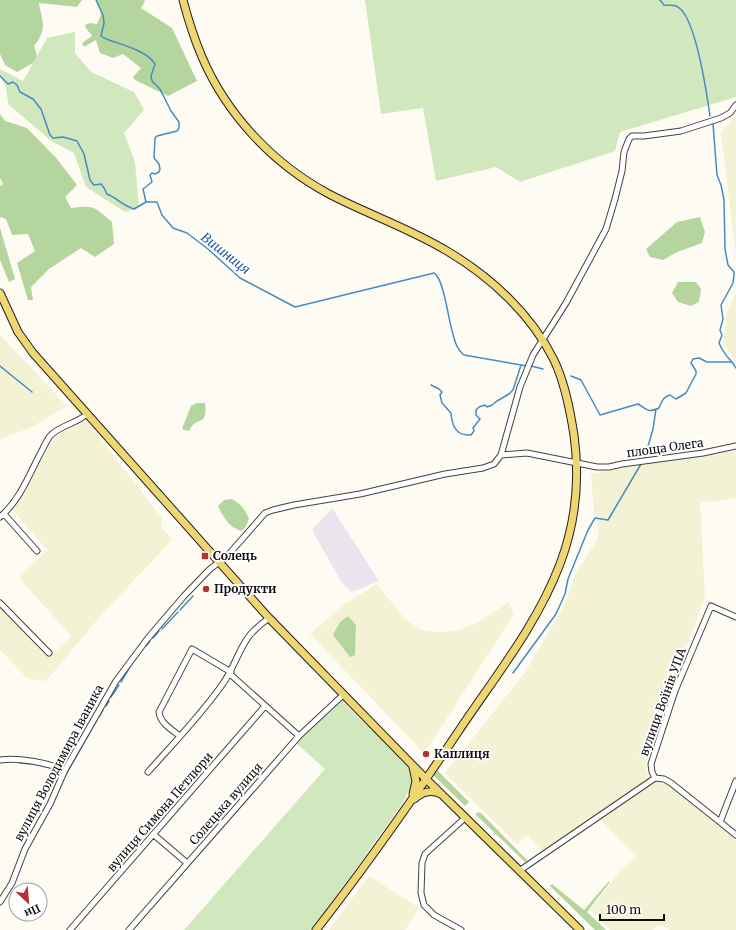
<svg xmlns="http://www.w3.org/2000/svg" width="736" height="930" viewBox="0 0 736 930" font-family="Merriweather,serif">
<rect width="100%" height="100%" fill="#fefcf2"/>
<path fill="#ece4ed" d="M 332,508 L 379,581 L 352,592 L 342,583 L 312,530 Z"/>
<path fill="#f3f2d4" d="M 736,113 L 736,257 L 721,133 Z
M 736,293 L 736,362 L 723,344 L 727,312 Z
M 0,335 L 67,406 L 30,428 L 0,439 Z
M 86,420 L 162,518 L 161,528 L 173,539 L 103,613 L 46,681 L 28,679 L 0,650 L 0,609 L 49,658 L 71,636 L 19,578 L 47,550 L 13,510 L 54,439 L 65,430 Z
M 736,447 L 736,498 L 700,503 L 705,596 L 645,764 L 649,778 L 542,852 L 528,835 L 517,844 L 445,773 L 526,671 L 566,602 L 574,577 L 598,538 L 599,531 L 594,513 L 591,474 Z
M 377,584 L 404,618 L 421,630 L 438,632 L 455,631 L 477,623 L 509,602 L 514,614 L 427,749 L 423,752 L 310,634 L 346,603 Z
M 654,781 L 668,785 L 736,839 L 736,930 L 670,930 L 658,925 L 652,930 L 610,930 L 590,910 L 621,870 L 637,856 L 600,820 Z
M 369,876 L 419,908 L 405,930 L 329,930 Z"/>
<path fill="#d1e7be" d="M 365,0 L 736,0 L 736,97 L 620,132 L 615,151 L 520,182 L 496,167 L 436,181 L 423,108 L 381,114 Z
M 75,32 L 75,53 L 91,72 L 134,92 L 144,110 L 124,133 L 135,162 L 139,208 L 125,212 L 86,187 L 74,153 L 51,141 L 8,104 L 6,87 L 0,76 L 0,69 L 23,81 L 47,38 Z
M 342,701 C 348,706 353,713 359,718 C 371,730 408,760 411,774 C 413,788 404,800 397,811 L 312,930 L 184,930 L 325,769 L 296,743 Z"/>
<path fill="#b4d69e" d="M 0,0 L 82,0 L 77,7 L 39,3 C 42,22 48,29 34,46 L 37,56 L 33,63 L 17,72 L 5,65 L 0,54 Z
M 96,0 L 144,0 L 145,1 L 141,8 L 172,28 L 197,81 L 168,96 L 135,80 L 133,77 L 141,68 L 123,54 L 113,58 L 100,53 L 96,40 L 84,47 L 82,43 L 92,36 L 86,28 L 85,25 L 90,23 L 97,24 L 101,14 Z
M 0,114 L 5,121 L 27,128 L 57,159 L 77,185 L 65,197 L 71,208 C 95,205 94,207 112,222 L 114,244 L 95,257 L 81,248 L 49,269 L 31,287 L 33,300 L 28,300 L 17,263 L 35,251 L 28,234 L 12,235 L 6,219 L 0,217 L 0,186 L 3,184 L 0,178 Z
M 700,217 L 705,232 L 702,243 L 677,252 L 663,260 L 650,257 L 646,249 L 677,222 Z
M 0,228 L 15,279 L 9,282 L 0,260 Z
M 678,282 L 696,282 L 701,289 L 699,302 L 691,306 L 678,302 L 672,293 Z
M 197,403 L 205,403 C 208,428 197,414 189,431 L 182,429 L 191,406 Z
M 232,499 C 241,504 245,509 249,519 L 245,528 L 241,531 C 229,527 223,517 218,506 L 224,500 Z
M 348,616 L 356,625 L 355,655 L 350,657 L 333,635 L 340,622 Z
M 437,770 L 469,802 L 465,806 L 433,775 Z
M 480,812 L 527,860 L 525,862 L 475,814 Z
M 609,881 L 610,882 L 587,912 L 606,930 L 595,930 L 550,886 L 552,884 L 584,910 Z"/>
<g fill="none" stroke-linecap="round" stroke-linejoin="round">
<path stroke="#478bc4" stroke-width="1.5" d="M 96,0 L 103,15 L 104,23 L 101,36 L 104,38 C 118,44 147,50 155,64 L 151,76 L 152,81 L 160,89 L 171,111 L 179,122 L 179,128 L 177,131 L 157,136 L 155,138 L 154,158 L 159,164 L 160,169 L 159,172 L 155,174 L 152,173 L 150,175 L 152,182 L 143,189 L 146,202
M 660,0 L 664,5 C 667,5 673,5 676,6 C 696,13 707,96 710,116
M 0,76 L 8,84 L 13,82 L 17,85 L 20,92 L 33,99 L 41,109 L 50,135 L 53,138 L 63,137 L 77,141 L 84,154 L 90,180 L 94,185 L 101,184 L 104,188 L 107,194 C 117,198 123,206 134,209 L 146,202 L 157,202 L 162,215 L 173,228 L 187,233 L 208,249 L 240,278 L 295,307 L 434,273 C 446,280 449,335 458,348 C 459,351 462,353 464,355 L 527,366
M 713,124 L 717,175 L 721,185 L 724,200 L 725,249 L 728,265 L 734,272 L 734,276 L 733,283 L 721,305 L 723,319 L 720,330 L 722,335 L 719,343 C 722,350 726,356 732,362
M 0,366 L 32,392
M 531,366 L 543,369
M 571,376 L 581,380 L 600,415 L 638,404 C 648,410 647,413 659,408 C 662,401 663,397 670,395 L 676,399 L 686,393 L 696,374 L 696,371 L 691,363 L 693,359 L 699,358 L 707,362 L 732,362 L 736,368
M 431,385 L 439,389 L 442,392 L 440,395 L 442,403 L 451,413 C 452,427 457,436 471,435 L 474,431 L 473,428 L 480,419 L 476,415 L 476,410 L 479,407 L 485,405 L 487,407 L 492,405 L 497,401 L 509,394 L 513,390 L 521,365
M 645,457 L 653,429 L 656,409
M 180,610 L 193,596
M 162,629 L 178,612
M 153,638 L 159,631
M 146,646 L 150,641
M 513,673 L 556,614 L 565,594 L 568,579 L 588,530 L 595,518 L 608,520 L 641,464
M 121,682 L 131,665
M 111,697 L 119,685
M 106,706 L 109,701
M 99,717 L 103,710
M 20,763 L 33,764
M 64,778 L 97,720"/>
<g stroke="#424242" stroke-width="7">
<path id="minor" d="M 501,455 L 527,453 L 597,467 L 609,467 L 622,464 L 703,453 L 736,446
M 4,514 L 37,551
M 0,517 C 18,502 28,478 38,458 C 42,451 45,443 50,436 C 60,425 76,424 87,414
M 0,603 L 49,653
M 230,674 L 299,736
M 180,736 C 172,730 160,723 159,712 L 192,649 L 231,672
M 0,760 C 18,757 48,763 65,770
M 148,772 C 173,744 200,716 222,685 C 233,670 237,654 247,639 C 252,631 261,624 269,618
M 736,781 L 720,822 L 736,835
M 720,822 L 671,783 L 664,779 L 655,778 L 652,772 L 651,764 L 675,691 L 711,606 L 736,617
M 153,834 L 187,863
M 519,871 L 655,778
M 0,902 L 12,883 L 25,849 L 50,804 L 65,770 L 116,681 L 148,638 L 184,596 L 209,570 L 229,554 L 265,513 L 273,510 L 294,505 L 360,494 L 445,474 L 483,468 L 494,464 L 501,455 L 520,387 L 533,355 L 566,303 L 606,229 L 615,199 L 622,171 L 624,152 L 629,139 L 632,136 L 644,136 L 681,131 L 721,118 L 730,113 L 736,105
M 70,930 L 265,706
M 129,930 L 299,736 L 343,695
M 461,930 L 434,915 L 424,905 L 421,893 L 422,863 L 425,854 L 466,817"/>
</g>
<g stroke="#202020" stroke-width="9">
<path id="major" d="M 183,0 C 188,19 194,38 202,57 C 227,115 273,164 329,194 C 367,214 409,228 447,251 C 491,277 531,314 554,360 C 565,383 570,410 574,435 C 580,479 576,522 560,564 C 537,625 494,678 458,732 C 413,799 366,866 316,930
M 0,293 L 18,332 L 33,353 L 269,618 L 426,779 L 580,930
M 413,794 L 416,781 L 413,767
M 414,799 C 422,792 430,789 441,794"/>
</g>
<use href="#minor" stroke="#fff" stroke-width="5"/>
<use href="#major" stroke="#eed772" stroke-width="7"/>
</g>
<g fill="#b63131" stroke="#fff" stroke-width="1.5">
<rect x="201" y="552" width="8" height="8" rx="2"/>
<circle cx="206" cy="589" r="4"/>
<circle cx="426" cy="754" r="4"/>
</g>
<g text-anchor="middle" stroke-width="4" stroke-linejoin="round" paint-order="stroke">
<g font-size="12" fill="#0f0f0f" stroke="#fff">
<text transform="translate(665 448) rotate(-8)" y="4">площа Олега</text>
<text transform="translate(663 702) rotate(-70)" y="4">вулиця Воїнів УПА</text>
<text transform="translate(59 763) rotate(-62)" y="4">вулиця Володимира Іваника</text>
<text transform="translate(226 804) rotate(-49)" y="4">Солецька вулиця</text>
<text transform="translate(160 812) rotate(-49)" y="4">вулиця Симона Петлюри</text>
</g>
<g font-size="12" font-weight="bold" fill="#0f0f0f" stroke="#fff" text-anchor="start">
<text x="213" y="560">Солець</text>
<text x="214" y="593">Продукти</text>
<text x="434" y="758">Каплиця</text>
</g>
<g font-size="13" font-style="italic" fill="#215e99" stroke="#fff">
<text transform="translate(226 253) rotate(38)" y="5">Вишниця</text>
</g>
</g>
<g transform="translate(28 902) rotate(154)"><circle r="19" fill="#ffffff" stroke="#9f9f9f"/>
<path d="M0-3L7 15L0 10L-7 15Z" fill="#b63131"/>
<text y="-6" font-size="11" font-weight="bold" text-anchor="middle" fill="#0f0f0f">Пн</text>
</g>
<path d="M600 914v6h64v-6" fill="none" stroke="#0f0f0f" stroke-width="2"/>
<text x="606" y="914" font-size="12" fill="#0f0f0f" stroke="#ffffff" stroke-width="3" paint-order="stroke">100 m</text>
</svg>
